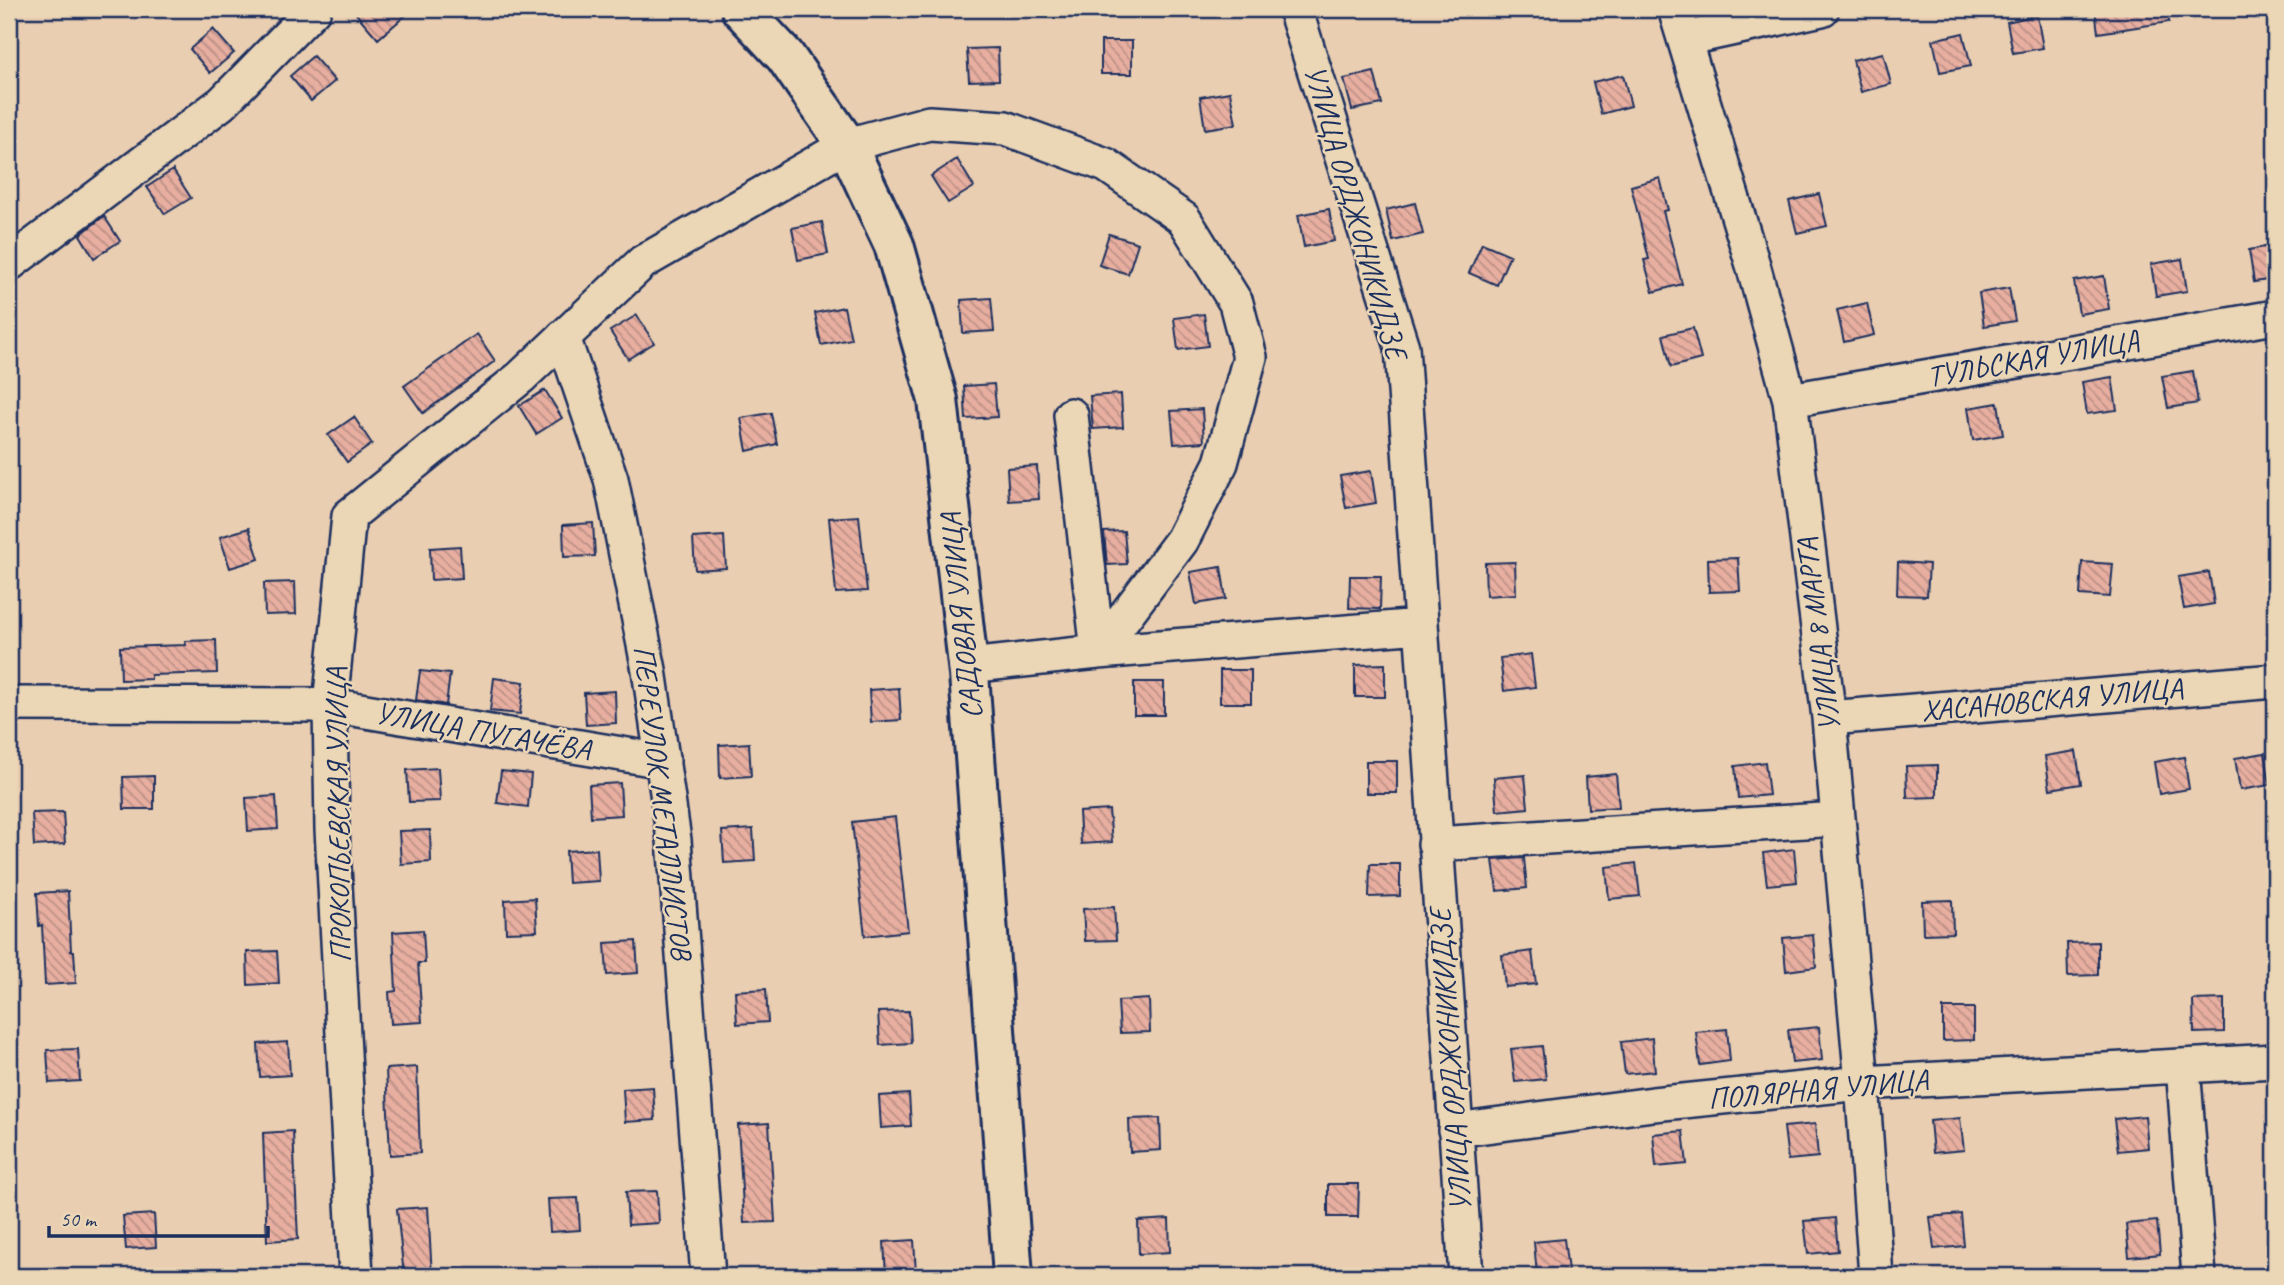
<svg xmlns="http://www.w3.org/2000/svg" width="2284" height="1285" viewBox="0 0 2284 1285" font-family="Caveat,sans-serif">
<defs>
<pattern id="building-back-hatch" width="6" height="6" patternUnits="userSpaceOnUse" patternTransform="scale(1.75)"><rect width="6" height="6" fill="#e8afa0"/><path d="M-1 5l2 2M0 0l6 6M5-1l2 2" fill="none" stroke="#bb8f86"/></pattern>
</defs>
<rect width="100%" height="100%" fill="#eaceb1"/>
<filter id="ink" filterUnits="userSpaceOnUse"><feTurbulence type="fractalNoise" baseFrequency=".0143" numOctaves="2"/><feDisplacementMap in="SourceGraphic" scale="14" xChannelSelector="R" yChannelSelector="G"/><feConvolveMatrix kernelMatrix="1 2 1 2 8 2 1 2 1" color-interpolation-filters="sRGB"/></filter>
<g filter="url(#ink)">
<path fill="url(#building-back-hatch)" stroke="#1b2f5e" stroke-width="2" d="M 352,9 L 413,9 L 378,39 Z
M 2095,9 L 2168,9 L 2169,22 L 2098,33 Z
M 2037,15 L 2043,48 L 2013,53 L 2007,22 Z
M 213,29 L 234,53 L 210,73 L 190,49 Z
M 1963,33 L 1971,66 L 1940,72 L 1933,40 Z
M 1101,41 L 1132,41 L 1132,74 L 1101,74 Z
M 998,48 L 999,80 L 969,81 L 967,49 Z
M 1883,53 L 1891,84 L 1861,92 L 1853,60 Z
M 313,56 L 335,81 L 311,101 L 290,76 Z
M 1374,72 L 1382,104 L 1352,110 L 1344,79 Z
M 1623,75 L 1631,106 L 1601,114 L 1593,82 Z
M 1230,92 L 1236,124 L 1205,129 L 1200,97 Z
M 957,159 L 974,187 L 948,203 L 931,176 Z
M 173,170 L 191,198 L 165,214 L 147,187 Z
M 1660,178 L 1668,210 L 1663,211 L 1682,284 L 1653,292 L 1644,260 L 1649,259 L 1631,186 Z
M 1819,194 L 1827,226 L 1797,233 L 1789,201 Z
M 1415,203 L 1423,234 L 1393,241 L 1386,210 Z
M 1329,209 L 1334,241 L 1304,247 L 1298,215 Z
M 104,216 L 120,241 L 94,258 L 80,235 Z
M 822,222 L 828,254 L 798,260 L 792,228 Z
M 1109,234 L 1138,243 L 1128,274 L 1099,265 Z
M 1482,243 L 1510,255 L 1497,285 L 1469,273 Z
M 2275,245 L 2275,279 L 2254,282 L 2249,250 Z
M 2182,259 L 2187,291 L 2156,296 L 2151,264 Z
M 2104,276 L 2109,309 L 2079,314 L 2074,281 Z
M 2009,288 L 2015,321 L 1984,326 L 1979,293 Z
M 991,298 L 994,331 L 963,333 L 961,300 Z
M 1867,303 L 1874,335 L 1844,342 L 1837,310 Z
M 844,307 L 851,339 L 821,345 L 815,313 Z
M 1204,314 L 1208,346 L 1178,350 L 1174,318 Z
M 637,315 L 654,343 L 628,359 L 610,331 Z
M 1693,328 L 1701,359 L 1671,367 L 1663,335 Z
M 477,334 L 495,361 L 423,413 L 404,386 Z
M 2193,371 L 2198,403 L 2168,408 L 2162,376 Z
M 2112,377 L 2117,410 L 2087,414 L 2082,382 Z
M 994,384 L 997,417 L 966,419 L 964,386 Z
M 545,390 L 562,418 L 536,434 L 519,406 Z
M 1121,394 L 1123,427 L 1093,429 L 1090,396 Z
M 1998,403 L 2003,435 L 1973,440 L 1968,408 Z
M 1202,409 L 1204,442 L 1174,444 L 1171,411 Z
M 771,413 L 777,444 L 747,451 L 741,418 Z
M 354,417 L 372,444 L 347,462 L 328,435 Z
M 1037,466 L 1039,499 L 1009,501 L 1007,468 Z
M 1371,471 L 1376,503 L 1346,508 L 1340,476 Z
M 859,516 L 867,591 L 836,593 L 829,518 Z
M 593,523 L 595,556 L 564,557 L 563,525 Z
M 249,528 L 259,559 L 230,568 L 220,537 Z
M 1124,531 L 1127,564 L 1107,565 L 1104,532 Z
M 724,536 L 726,568 L 695,570 L 693,538 Z
M 460,546 L 462,578 L 431,580 L 430,548 Z
M 1738,558 L 1740,591 L 1709,592 L 1708,559 Z
M 1515,562 L 1516,594 L 1486,596 L 1485,563 Z
M 1898,562 L 1929,564 L 1927,596 L 1897,595 Z
M 2082,562 L 2113,564 L 2110,597 L 2080,595 Z
M 1221,567 L 1226,599 L 1196,604 L 1190,572 Z
M 2209,572 L 2214,604 L 2184,609 L 2178,577 Z
M 1350,576 L 1381,576 L 1380,609 L 1349,608 Z
M 295,582 L 296,614 L 265,615 L 264,583 Z
M 216,640 L 217,673 L 151,675 L 151,679 L 121,680 L 120,647 L 186,645 L 185,641 Z
M 1531,654 L 1535,687 L 1504,691 L 1500,658 Z
M 1385,664 L 1385,697 L 1355,697 L 1355,665 Z
M 1220,670 L 1251,670 L 1251,703 L 1220,703 Z
M 420,671 L 450,674 L 446,705 L 416,700 Z
M 494,678 L 524,682 L 520,714 L 490,711 Z
M 1134,682 L 1164,682 L 1164,715 L 1134,715 Z
M 899,688 L 901,720 L 871,722 L 869,690 Z
M 615,691 L 616,723 L 586,725 L 584,693 Z
M 749,743 L 751,776 L 720,778 L 719,745 Z
M 2076,751 L 2081,784 L 2050,789 L 2045,756 Z
M 2265,753 L 2270,785 L 2240,790 L 2235,758 Z
M 2184,757 L 2189,789 L 2159,794 L 2154,762 Z
M 1366,761 L 1397,761 L 1397,793 L 1366,793 Z
M 1765,762 L 1769,795 L 1738,798 L 1735,766 Z
M 1937,765 L 1937,797 L 1907,798 L 1906,766 Z
M 438,768 L 440,801 L 409,802 L 407,770 Z
M 501,771 L 531,774 L 528,807 L 497,803 Z
M 1616,774 L 1619,807 L 1588,809 L 1586,777 Z
M 1525,775 L 1528,808 L 1497,811 L 1494,778 Z
M 154,776 L 154,809 L 124,809 L 123,777 Z
M 620,783 L 622,815 L 591,817 L 589,785 Z
M 276,796 L 278,829 L 248,831 L 246,798 Z
M 1109,810 L 1112,842 L 1081,844 L 1079,812 Z
M 63,812 L 65,844 L 34,846 L 32,813 Z
M 895,817 L 908,931 L 865,936 L 852,822 Z
M 753,829 L 755,861 L 724,863 L 722,831 Z
M 430,830 L 431,862 L 401,864 L 399,831 Z
M 597,849 L 599,881 L 568,883 L 566,851 Z
M 1794,849 L 1797,882 L 1767,885 L 1763,853 Z
M 1524,858 L 1527,888 L 1497,891 L 1493,860 Z
M 1636,863 L 1640,896 L 1609,899 L 1606,867 Z
M 1370,864 L 1400,864 L 1400,896 L 1369,897 Z
M 68,891 L 71,951 L 74,951 L 76,983 L 45,985 L 42,925 L 39,926 L 37,893 Z
M 535,898 L 537,931 L 506,932 L 505,900 Z
M 1952,900 L 1953,933 L 1923,934 L 1922,901 Z
M 1114,907 L 1116,940 L 1085,941 L 1083,909 Z
M 423,930 L 425,963 L 418,963 L 422,1022 L 391,1024 L 389,992 L 396,991 L 393,932 Z
M 1813,935 L 1816,967 L 1786,971 L 1783,938 Z
M 636,941 L 638,973 L 607,975 L 605,943 Z
M 2098,942 L 2098,975 L 2068,976 L 2067,943 Z
M 277,951 L 279,983 L 248,985 L 247,952 Z
M 1532,951 L 1536,984 L 1505,987 L 1502,955 Z
M 766,989 L 768,1022 L 737,1024 L 735,991 Z
M 1149,999 L 1150,1032 L 1120,1033 L 1118,1001 Z
M 2224,999 L 2224,1032 L 2194,1033 L 2193,1000 Z
M 1943,1008 L 1974,1008 L 1974,1040 L 1943,1041 Z
M 909,1011 L 911,1043 L 880,1045 L 878,1012 Z
M 1819,1027 L 1822,1060 L 1792,1063 L 1788,1030 Z
M 1727,1029 L 1730,1061 L 1700,1065 L 1696,1032 Z
M 1652,1038 L 1655,1071 L 1625,1074 L 1621,1042 Z
M 288,1042 L 290,1075 L 260,1077 L 258,1044 Z
M 1542,1046 L 1546,1079 L 1515,1082 L 1511,1049 Z
M 78,1049 L 80,1081 L 49,1083 L 47,1050 Z
M 417,1067 L 420,1153 L 390,1155 L 386,1069 Z
M 653,1087 L 655,1120 L 625,1122 L 623,1089 Z
M 909,1094 L 911,1126 L 881,1128 L 879,1096 Z
M 2145,1116 L 2148,1148 L 2118,1151 L 2114,1119 Z
M 1160,1118 L 1161,1150 L 1130,1152 L 1129,1119 Z
M 1960,1118 L 1964,1150 L 1933,1153 L 1930,1121 Z
M 769,1123 L 775,1222 L 744,1223 L 738,1125 Z
M 1815,1124 L 1818,1157 L 1788,1160 L 1784,1127 Z
M 293,1131 L 298,1239 L 267,1241 L 263,1133 Z
M 1683,1131 L 1687,1164 L 1656,1167 L 1653,1134 Z
M 1328,1184 L 1359,1184 L 1358,1217 L 1328,1217 Z
M 657,1191 L 659,1223 L 628,1225 L 626,1192 Z
M 578,1198 L 580,1230 L 550,1232 L 548,1199 Z
M 428,1207 L 432,1276 L 404,1276 L 397,1209 Z
M 154,1214 L 156,1247 L 126,1249 L 123,1216 Z
M 1961,1214 L 1964,1246 L 1934,1249 L 1930,1217 Z
M 1835,1218 L 1838,1251 L 1808,1254 L 1804,1221 Z
M 1169,1219 L 1170,1252 L 1139,1254 L 1138,1221 Z
M 2157,1221 L 2160,1254 L 2129,1257 L 2126,1224 Z
M 1564,1239 L 1568,1271 L 1537,1275 L 1534,1242 Z
M 914,1240 L 916,1273 L 886,1275 L 884,1242 Z"/>
<g fill="none" stroke-linecap="round" stroke-linejoin="round">
<g stroke="#1b2f5e" stroke-width="38">
<path id="street" d="M 1295,9 L 1402,347 L 1466,1276
M 1675,9 L 1753,265 L 1790,400 L 1829,718 L 1862,1083 L 1876,1276
M 1685,39 L 1822,9
M 9,264 L 222,103 L 314,9
M 563,337 L 611,479 L 649,670 L 674,840 L 708,1276
M 1790,400 L 2275,317
M 1071,415 L 1098,652
M 968,666 L 1098,652 L 1421,626
M 9,704 L 330,705 L 663,761
M 1829,718 L 2275,681
M 1435,844 L 1838,819
M 2183,1066 L 2199,1276
M 1455,1130 L 1653,1104 L 1862,1083 L 2275,1061
M 356,1276 L 332,829 L 330,705 L 349,516 L 521,377 L 643,262 L 847,145 L 929,123 L 1005,128 L 1106,165 L 1184,219 L 1236,303 L 1250,357 L 1221,463 L 1182,540 L 1098,652"/>
</g>
<g stroke="#1b2f5e" stroke-width="44">
<path id="secondary" d="M 741,9 L 785,56 L 847,145 L 894,245 L 938,400 L 969,674 L 1013,1276"/>
</g>
<use href="#street" stroke="#ebd6b5" stroke-width="33"/>
<use href="#secondary" stroke="#ebd6b5" stroke-width="38"/>
</g>
</g>
<g text-anchor="middle" stroke-width="5" stroke-linejoin="round" paint-order="stroke">
<g font-size="30" fill="#1b2f5e" stroke="#ebd6b5">
<text transform="translate(1356 212) rotate(74)" y="10">УЛИЦА ОРДЖОНИКИДЗЕ</text>
<text transform="translate(2033 358) rotate(-10)" y="10">ТУЛЬСКАЯ УЛИЦА</text>
<text transform="translate(961 616) rotate(-96)" y="10">САДОВАЯ УЛИЦА</text>
<text transform="translate(1818 635) rotate(-97)" y="10">УЛИЦА 8 МАРТА</text>
<text transform="translate(2052 699) rotate(-5)" y="10">ХАСАНОВСКАЯ УЛИЦА</text>
<text transform="translate(483 731) rotate(10)" y="10">УЛИЦА ПУГАЧЁВА</text>
<text transform="translate(663 802) rotate(83)" y="10">ПЕРЕУЛОК МЕТАЛЛИСТОВ</text>
<text transform="translate(338 815) rotate(-91)" y="10">ПРОКОПЬЕВСКАЯ УЛИЦА</text>
<text transform="translate(1450 1060) rotate(-94)" y="10">УЛИЦА ОРДЖОНИКИДЗЕ</text>
<text transform="translate(1818 1089) rotate(-5)" y="10">ПОЛЯРНАЯ УЛИЦА</text>
</g>
</g>
<rect width="2284" height="1285" fill="none" stroke="#ebd6b5" stroke-width="35"/>
<rect x="18" y="18" width="2249" height="1250" fill="none" stroke="#1b2f5e" stroke-width="2.5" filter="url(#ink)"/>
<path d="M49 1226v10h219v-10" fill="none" stroke="#1b2f5e" stroke-width="3.5"/>
<text x="60" y="1226" font-size="21" fill="#1b2f5e" stroke="#ebd6b5" stroke-width="5" paint-order="stroke">50 m</text>
</svg>
